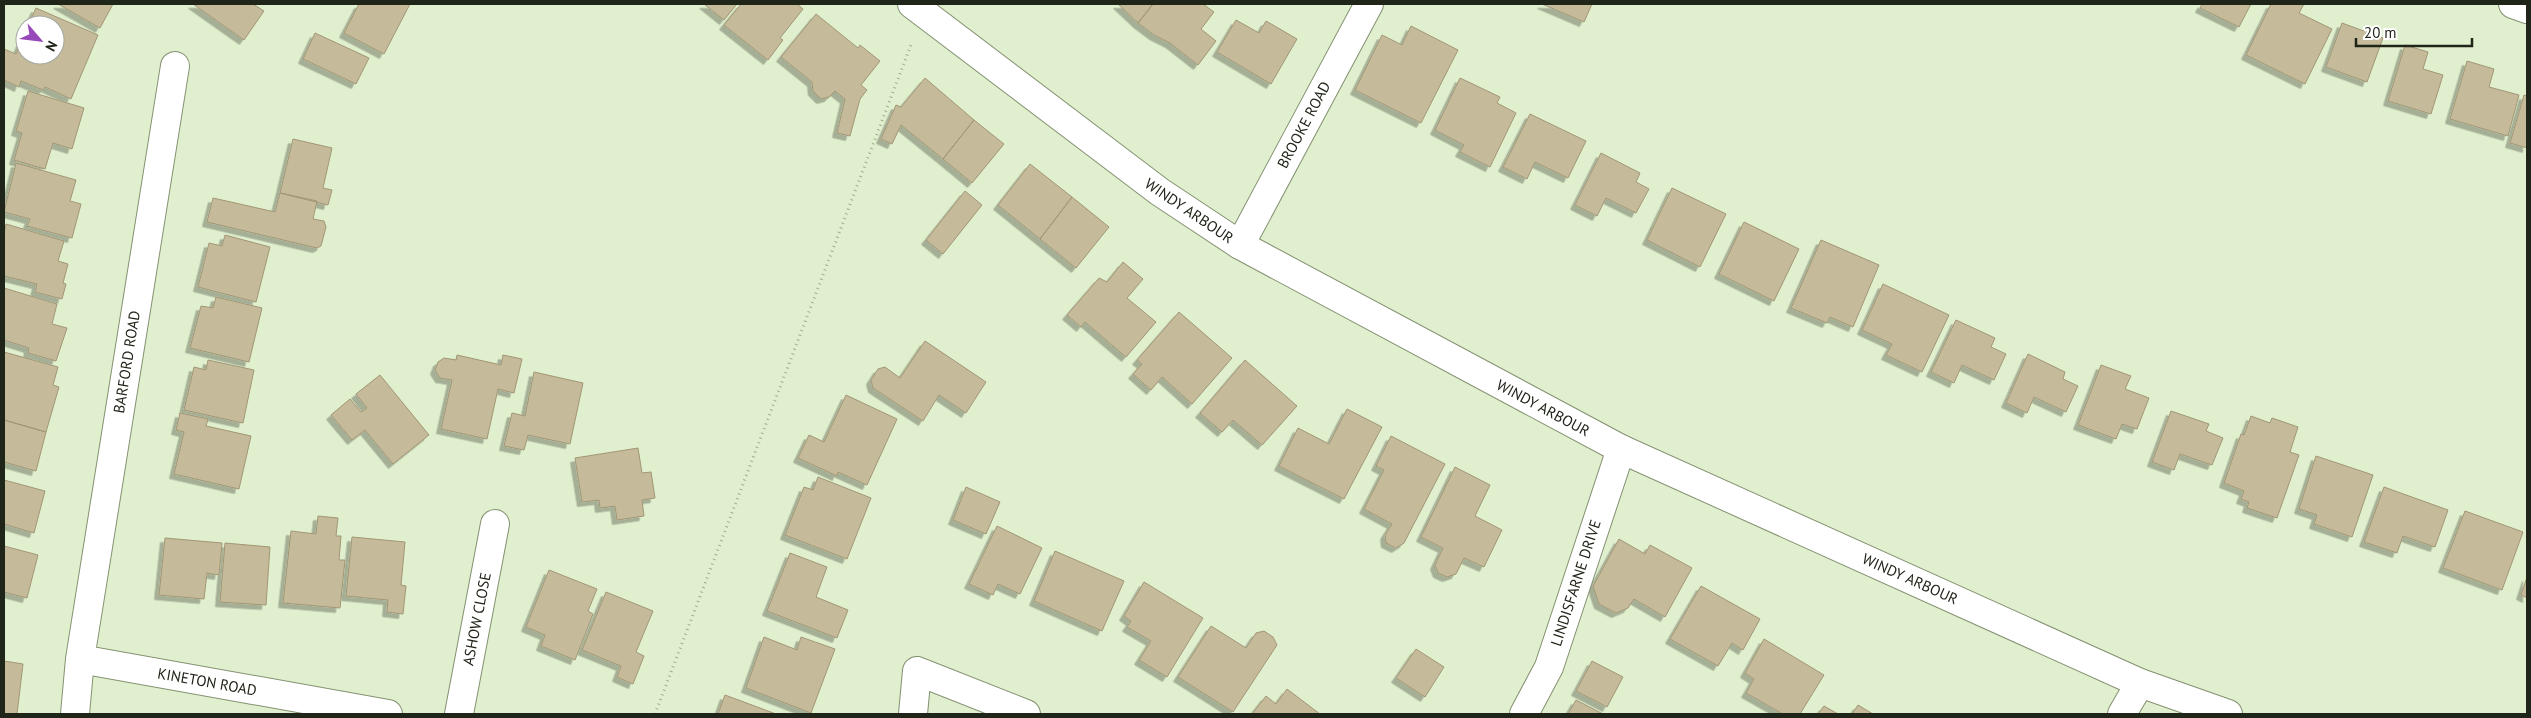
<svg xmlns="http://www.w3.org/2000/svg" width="2531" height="718" viewBox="0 0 2531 718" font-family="'PT Sans',sans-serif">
<defs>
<filter id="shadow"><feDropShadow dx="-4.5" dy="4.5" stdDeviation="0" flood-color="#0004"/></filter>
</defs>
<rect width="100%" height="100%" fill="#e0efcd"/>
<path fill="#c5ba99" stroke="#a19675" filter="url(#shadow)" d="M 58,4 L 113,4 L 100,28 Z
M 193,4 L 253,4 L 264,11 L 244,40 Z
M 359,4 L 410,4 L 384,54 L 344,33 Z
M 704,4 L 737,4 L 724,20 Z
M 741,4 L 797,4 L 803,9 L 780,38 L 783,40 L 768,60 L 724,25 Z
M 1118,4 L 1153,4 L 1138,23 Z
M 1153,4 L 1203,4 L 1214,12 L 1201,29 L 1216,41 L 1198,65 L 1170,43 L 1154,35 L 1138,23 Z
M 1542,4 L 1592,4 L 1584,22 Z
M 2202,4 L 2251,4 L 2239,27 L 2200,8 Z
M 2271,4 L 2304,4 L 2299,13 L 2332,29 L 2305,84 L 2246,55 Z
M 36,8 L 98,35 L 71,99 L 45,87 L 43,90 L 21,81 L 19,87 L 4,80 L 4,49 L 16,54 L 25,33 L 25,55 L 55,55 L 55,25 L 28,25 Z
M 816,14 L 858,48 L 860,45 L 880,61 L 861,85 L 867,90 L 860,99 L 850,136 L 837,133 L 845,99 L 835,91 L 829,97 L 821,99 L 813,91 L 812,82 L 781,57 Z
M 1236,20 L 1259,33 L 1266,21 L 1297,39 L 1271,84 L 1217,52 Z
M 2342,23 L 2383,38 L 2367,82 L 2326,67 Z
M 1411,26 L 1458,50 L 1421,123 L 1355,90 L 1382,35 L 1402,45 Z
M 315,33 L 369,58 L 356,84 L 303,59 Z
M 2405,45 L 2428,52 L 2423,69 L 2443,75 L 2431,114 L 2388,101 Z
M 2467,61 L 2494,69 L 2489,87 L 2519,95 L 2508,136 L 2450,119 Z
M 925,78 L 974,120 L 943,159 L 901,125 L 892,144 L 881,139 L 896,105 L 901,107 Z
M 1460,78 L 1500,97 L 1497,103 L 1516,113 L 1490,167 L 1460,152 L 1464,145 L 1435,130 Z
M 28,91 L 84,108 L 72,149 L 53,143 L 45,169 L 14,160 L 22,133 L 16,131 Z
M 2524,95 L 2527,96 L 2527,148 L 2510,143 Z
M 1530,114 L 1586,141 L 1568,178 L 1535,162 L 1527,179 L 1503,167 Z
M 974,120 L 1004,144 L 972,183 L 943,159 Z
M 293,139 L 332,148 L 323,188 L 332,190 L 328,205 L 280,193 Z
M 1601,153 L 1640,173 L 1636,182 L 1649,189 L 1636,213 L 1606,198 L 1597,216 L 1575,205 Z
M 16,163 L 76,180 L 70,201 L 81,204 L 72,238 L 27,226 L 30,219 L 4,212 Z
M 1030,164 L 1072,197 L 1040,239 L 998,205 Z
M 1672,188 L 1726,214 L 1700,267 L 1647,240 Z
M 965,191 L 982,205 L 943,254 L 926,240 Z
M 280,193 L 317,201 L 313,219 L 324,221 L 326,227 L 321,246 L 317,248 L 207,222 L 213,198 L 275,212 Z
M 1072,197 L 1109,227 L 1076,268 L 1040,239 Z
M 1744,222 L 1799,249 L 1774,301 L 1719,274 Z
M 6,224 L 64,241 L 58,261 L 68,264 L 63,283 L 66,284 L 62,299 L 35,292 L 37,284 L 4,276 L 4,233 Z
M 225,235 L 270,247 L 256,302 L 198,287 L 209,243 L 222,246 Z
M 1821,240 L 1879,265 L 1853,327 L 1830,317 L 1827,323 L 1791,308 Z
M 1123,262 L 1143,279 L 1127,298 L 1156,322 L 1126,357 L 1085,322 L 1081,327 L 1067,315 L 1099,278 L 1107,282 Z
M 1883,284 L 1949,315 L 1922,372 L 1886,355 L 1892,344 L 1862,330 Z
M 4,288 L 57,304 L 52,324 L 67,328 L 56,361 L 28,353 L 29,348 L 4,340 Z
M 216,297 L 262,308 L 249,362 L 190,348 L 201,306 L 213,308 Z
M 1179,312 L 1232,358 L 1192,404 L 1162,377 L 1151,390 L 1133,374 L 1142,364 L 1137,360 Z
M 1956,320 L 1995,338 L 1991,347 L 2006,354 L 1994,380 L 1962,365 L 1954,383 L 1931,372 Z
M 925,341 L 986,382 L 966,413 L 939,395 L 923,421 L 873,388 L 871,380 L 878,369 L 885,367 L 900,378 Z
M 4,352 L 58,367 L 53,385 L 59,387 L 46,432 L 4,420 Z
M 2028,354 L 2065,372 L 2063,379 L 2078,386 L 2066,412 L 2034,397 L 2027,413 L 2006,403 Z
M 457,355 L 501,365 L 503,355 L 522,359 L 514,393 L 498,389 L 487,439 L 441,429 L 452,380 L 440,378 L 435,370 L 438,362 L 444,358 L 456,360 Z
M 208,360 L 254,370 L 243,423 L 184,410 L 194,367 L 206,370 Z
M 1245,360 L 1297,406 L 1262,445 L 1233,420 L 1222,432 L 1200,413 Z
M 2101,365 L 2131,376 L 2125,389 L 2149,398 L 2137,429 L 2122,424 L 2116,439 L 2078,425 Z
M 534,372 L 583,383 L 570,444 L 528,435 L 524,450 L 504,446 L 512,413 L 525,416 Z
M 380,375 L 429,435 L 393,464 L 365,430 L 352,440 L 331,415 L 350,399 L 361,412 L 367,408 L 356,394 Z
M 846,395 L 897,419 L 867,485 L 838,472 L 837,476 L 798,458 L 809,435 L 824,442 Z
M 1347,409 L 1382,427 L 1344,499 L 1279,466 L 1298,428 L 1329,444 Z
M 2171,411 L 2209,424 L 2206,431 L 2223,438 L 2212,465 L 2180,454 L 2174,470 L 2152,462 Z
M 180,413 L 208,419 L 206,426 L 251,436 L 239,489 L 174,474 L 184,432 L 176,430 Z
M 2251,416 L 2270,423 L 2272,418 L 2298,427 L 2290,452 L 2299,455 L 2277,518 L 2247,508 L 2249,502 L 2241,499 L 2244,491 L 2224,483 L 2241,434 L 2244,435 Z
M 4,420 L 46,432 L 36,471 L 4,462 Z
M 1391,436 L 1445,464 L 1404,543 L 1396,548 L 1386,543 L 1385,535 L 1392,524 L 1364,509 L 1384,470 L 1376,466 Z
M 638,448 L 642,473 L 651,472 L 655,498 L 642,500 L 644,516 L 617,520 L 615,506 L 600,508 L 599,500 L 582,502 L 575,458 Z
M 2316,456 L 2373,475 L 2352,537 L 2314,524 L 2317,515 L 2299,509 Z
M 1455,467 L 1490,485 L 1475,516 L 1502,530 L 1484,567 L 1464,558 L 1456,574 L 1447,577 L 1438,573 L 1435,565 L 1443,548 L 1421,537 Z
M 818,477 L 871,498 L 847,559 L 785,535 L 804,487 L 813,490 Z
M 4,480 L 45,491 L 34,533 L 4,524 Z
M 966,487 L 1000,502 L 986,534 L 953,520 Z
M 2384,487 L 2448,510 L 2435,547 L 2403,536 L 2397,553 L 2364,542 Z
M 2465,511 L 2523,532 L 2502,590 L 2443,568 Z
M 318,516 L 338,518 L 336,536 L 341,536 L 339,560 L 345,560 L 340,608 L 283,603 L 291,531 L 316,534 Z
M 997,526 L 1042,548 L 1020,594 L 998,584 L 993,595 L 969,584 Z
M 352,537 L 405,542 L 401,585 L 406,586 L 403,614 L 387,612 L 388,600 L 346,596 Z
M 165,538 L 222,543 L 219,575 L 207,573 L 204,599 L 159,595 Z
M 1619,539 L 1645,554 L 1650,545 L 1692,568 L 1665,617 L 1634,599 L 1628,608 L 1616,613 L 1599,604 L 1593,586 Z
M 225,543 L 270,547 L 266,605 L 220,602 Z
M 4,546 L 38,555 L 27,598 L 4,592 Z
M 1055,551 L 1124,581 L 1102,631 L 1034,601 Z
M 790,553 L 827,567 L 816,597 L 848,610 L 837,638 L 767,611 Z
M 549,570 L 597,589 L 588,611 L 593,614 L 575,660 L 541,646 L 545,635 L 526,627 Z
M 2527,577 L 2527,598 L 2521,595 Z
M 1144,582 L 1203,618 L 1167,677 L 1139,660 L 1151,641 L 1127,627 L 1131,621 L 1124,616 Z
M 1701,586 L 1760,619 L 1743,650 L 1732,643 L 1718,666 L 1670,639 Z
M 606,592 L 653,611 L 636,652 L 644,656 L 633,684 L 617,677 L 621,666 L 582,650 Z
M 1211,626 L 1246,648 L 1256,633 L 1264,631 L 1273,637 L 1277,645 L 1233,712 L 1178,677 Z
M 764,637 L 797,650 L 801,637 L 835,649 L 811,713 L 746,688 Z
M 1764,639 L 1824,675 L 1800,714 L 1783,714 L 1746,693 L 1754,679 L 1745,673 Z
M 1416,649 L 1444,667 L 1425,697 L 1396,678 Z
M 4,661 L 23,664 L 17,714 L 4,714 Z
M 1592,661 L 1623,677 L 1607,707 L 1576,691 Z
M 1287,689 L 1320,714 L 1252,714 L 1266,696 L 1276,704 Z
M 725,695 L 776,714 L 718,714 Z
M 1576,700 L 1603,714 L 1568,714 Z
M 1858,705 L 1873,714 L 1852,714 Z
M 1824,706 L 1838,714 L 1818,714 Z"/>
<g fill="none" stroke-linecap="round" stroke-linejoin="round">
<g stroke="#849172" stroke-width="30">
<path id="minor" d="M 2513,4 L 2527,9
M 1240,245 L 1369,4
M 80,659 L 175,66
M 75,714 L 80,659 L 388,714
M 459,714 L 495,524
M 913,714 L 917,671 L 1026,714
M 1524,714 L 1549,667 L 1621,449
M 2122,714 L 2140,683"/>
</g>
<g stroke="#849172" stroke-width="30">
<path id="tertiary" d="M 912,4 L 1160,192 L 1240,245 L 1621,449 L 2140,683 L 2228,714"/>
</g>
<path stroke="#a1ad92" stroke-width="3" stroke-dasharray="1 4" stroke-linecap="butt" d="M 655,714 L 911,45"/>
<use href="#minor" stroke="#fff" stroke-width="28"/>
<use href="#tertiary" stroke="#fff" stroke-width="28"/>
</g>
<g text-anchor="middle" stroke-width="4.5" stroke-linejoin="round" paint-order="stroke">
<g font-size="15" fill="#202519" stroke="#fff">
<text transform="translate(1304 125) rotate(-62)" y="5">BROOKE ROAD</text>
<text transform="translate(1189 211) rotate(34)" y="5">WINDY ARBOUR</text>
<text transform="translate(127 362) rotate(-81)" y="5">BARFORD ROAD</text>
<text transform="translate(1543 408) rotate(28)" y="5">WINDY ARBOUR</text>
<text transform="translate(1910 579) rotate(24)" y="5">WINDY ARBOUR</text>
<text transform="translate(1576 583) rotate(-72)" y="5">LINDISFARNE DRIVE</text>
<text transform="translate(477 619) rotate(-79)" y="5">ASHOW CLOSE</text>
<text transform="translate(207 682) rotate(10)" y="5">KINETON ROAD</text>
</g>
</g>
<rect width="2531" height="718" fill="none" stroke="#202519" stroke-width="10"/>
<g transform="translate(40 40) rotate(118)"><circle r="24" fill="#ffffff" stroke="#a6a8a3"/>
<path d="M0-4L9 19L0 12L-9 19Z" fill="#9748b9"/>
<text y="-8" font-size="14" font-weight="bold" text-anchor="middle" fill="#202519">N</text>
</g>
<path d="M2356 38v8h116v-8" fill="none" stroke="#202519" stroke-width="2.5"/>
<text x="2364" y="38" font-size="15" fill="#202519" stroke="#ffffff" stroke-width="4" paint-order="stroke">20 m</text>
</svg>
